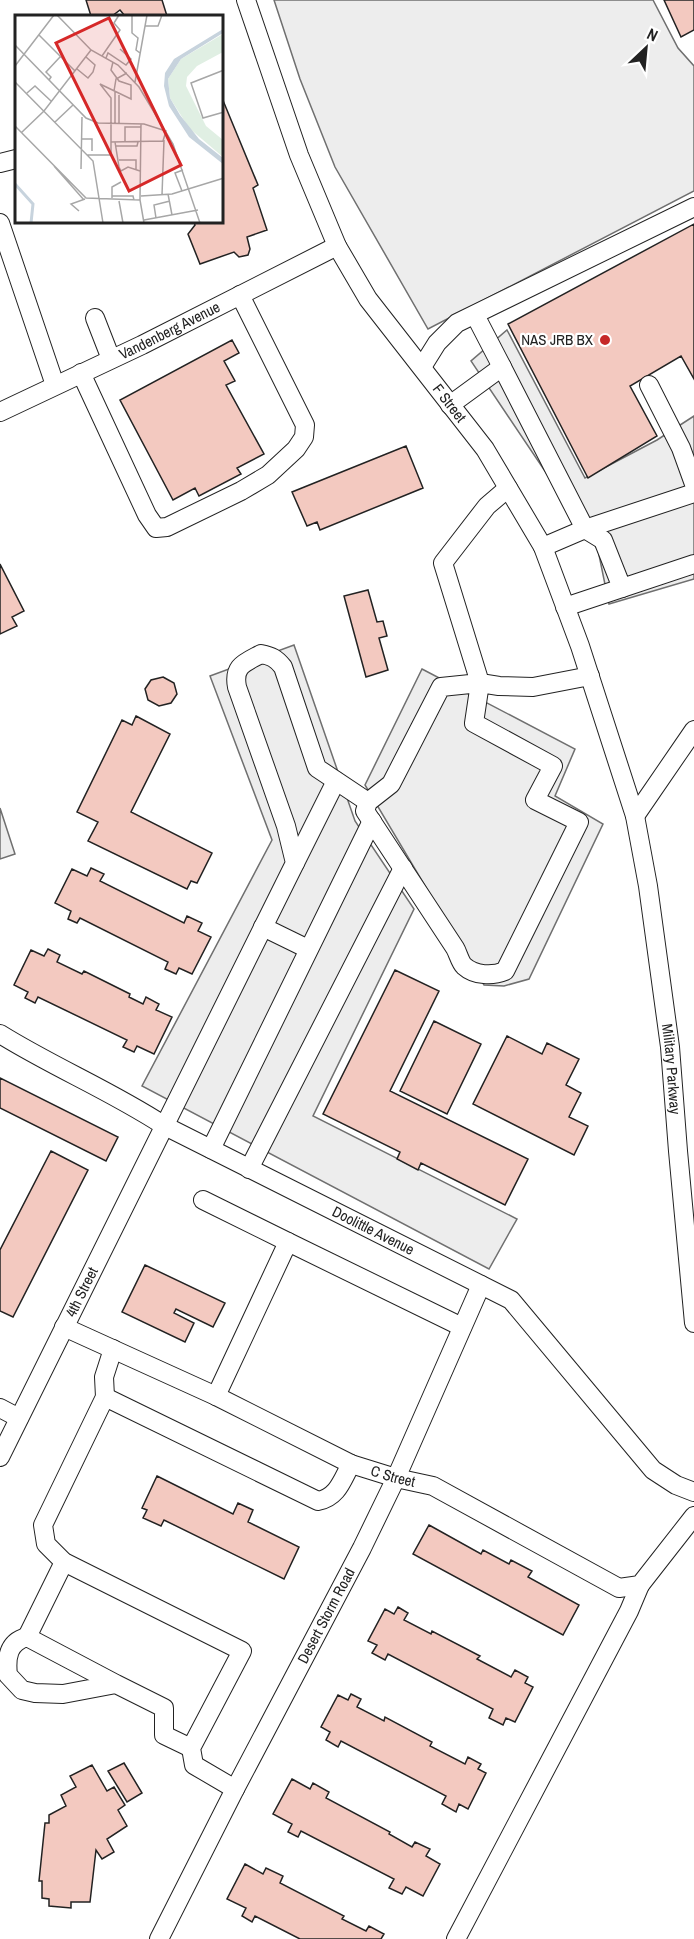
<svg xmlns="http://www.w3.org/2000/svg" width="694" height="1939" viewBox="0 0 694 1939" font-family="'Archivo Narrow',sans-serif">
<rect width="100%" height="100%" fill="#fff"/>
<path fill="#ededed" stroke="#6f6f6f" stroke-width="1.5" d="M 274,0 L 653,0 L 678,48 L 694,66 L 694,191 L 428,329 L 335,167 L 300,79 Z
M 507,330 L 585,478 L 657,440 L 694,416 L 694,579 L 609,604 L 598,550 L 471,361 Z
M 294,645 L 355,821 L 414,909 L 313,1116 L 517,1219 L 489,1269 L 142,1086 L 272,840 L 210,676 Z
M 422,669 L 575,749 L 555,796 L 603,824 L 529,979 L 504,986 L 484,985 L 365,785 Z
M 0,808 L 15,854 L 0,859 Z"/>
<path fill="#f3c9c0" stroke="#222" stroke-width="1.5" d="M 86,0 L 162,0 L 167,16 L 125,16 L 120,10 L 112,16 L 91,16 Z
M 664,0 L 694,0 L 694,30 L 681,37 Z
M 222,98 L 258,185 L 253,188 L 267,230 L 247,237 L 250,249 L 248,255 L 239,257 L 234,252 L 200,264 L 188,234 L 195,225 L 194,222 L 222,222 Z
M 694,224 L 694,379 L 681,356 L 630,386 L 657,436 L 588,478 L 508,324 Z
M 232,340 L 239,353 L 224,361 L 235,381 L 226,385 L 264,454 L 237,468 L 241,474 L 199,496 L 195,488 L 173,500 L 120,400 Z
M 406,446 L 423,488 L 320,530 L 317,522 L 307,526 L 292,492 Z
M 0,564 L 24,611 L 12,617 L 17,626 L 0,634 Z
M 368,590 L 377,622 L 383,621 L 387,636 L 379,638 L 388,670 L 366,677 L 344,596 Z
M 163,677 L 174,683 L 177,694 L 171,703 L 159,706 L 148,700 L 145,689 L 151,680 Z
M 136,716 L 170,734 L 131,812 L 212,853 L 197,883 L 191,881 L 187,889 L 88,841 L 98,822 L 77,812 L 122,720 L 132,725 Z
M 91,868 L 104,874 L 100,881 L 184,923 L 187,916 L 202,923 L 198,931 L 211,937 L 192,974 L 179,968 L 176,974 L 165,969 L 168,962 L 80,918 L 77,923 L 68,919 L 71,911 L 55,903 L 72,869 L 87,876 Z
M 48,949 L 60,955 L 57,962 L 82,974 L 84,971 L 130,994 L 129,997 L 143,1004 L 146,997 L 159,1004 L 156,1010 L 172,1017 L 154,1054 L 137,1046 L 134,1052 L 123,1047 L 127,1040 L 38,997 L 35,1003 L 25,998 L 28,992 L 14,985 L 31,950 L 44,956 Z
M 395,970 L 439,991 L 390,1091 L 528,1159 L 505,1205 L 421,1163 L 418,1170 L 397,1159 L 400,1152 L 323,1114 Z
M 434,1021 L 481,1044 L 447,1114 L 400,1091 Z
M 507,1036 L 542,1054 L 547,1043 L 579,1059 L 566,1085 L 581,1093 L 569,1117 L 588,1126 L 574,1155 L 473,1104 Z
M 0,1078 L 118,1137 L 106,1161 L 0,1108 Z
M 51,1151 L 88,1170 L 13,1317 L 0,1311 L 0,1250 Z
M 145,1265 L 225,1303 L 213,1327 L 176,1309 L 174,1313 L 194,1323 L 185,1342 L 122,1312 Z
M 157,1476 L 233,1514 L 238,1503 L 253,1510 L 248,1522 L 299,1547 L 284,1579 L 164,1520 L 161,1526 L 143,1518 L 147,1510 L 142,1508 Z
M 429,1525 L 481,1554 L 483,1550 L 509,1564 L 511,1560 L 532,1571 L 528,1577 L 579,1605 L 563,1635 L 413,1554 Z
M 398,1607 L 408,1613 L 404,1620 L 431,1634 L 432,1631 L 480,1656 L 477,1659 L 511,1677 L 515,1670 L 528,1677 L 525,1683 L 533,1687 L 515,1722 L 506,1718 L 503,1725 L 489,1718 L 493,1709 L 388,1654 L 385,1660 L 372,1653 L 377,1645 L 368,1641 L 385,1609 L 394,1614 Z
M 351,1694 L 361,1699 L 357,1707 L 384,1721 L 385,1717 L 432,1742 L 430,1746 L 465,1764 L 468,1757 L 481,1764 L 478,1769 L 486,1773 L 468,1809 L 459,1804 L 456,1812 L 442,1804 L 446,1796 L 341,1741 L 338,1747 L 326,1740 L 330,1732 L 321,1727 L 338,1695 L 348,1700 Z
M 124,1763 L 142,1793 L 127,1802 L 108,1771 Z
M 92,1765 L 107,1791 L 114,1787 L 125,1805 L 118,1810 L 127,1826 L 107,1839 L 114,1852 L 102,1859 L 96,1850 L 90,1902 L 71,1902 L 71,1908 L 49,1906 L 49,1899 L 42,1898 L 42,1881 L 39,1881 L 45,1823 L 49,1823 L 49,1815 L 66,1806 L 61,1795 L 76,1787 L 70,1776 Z
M 292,1779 L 310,1789 L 313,1783 L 329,1792 L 326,1798 L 390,1832 L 389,1834 L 412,1847 L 415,1842 L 430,1849 L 426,1856 L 440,1864 L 423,1896 L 406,1887 L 402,1894 L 389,1888 L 394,1879 L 301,1831 L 298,1837 L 288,1832 L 292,1824 L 273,1814 Z
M 245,1864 L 263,1874 L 266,1868 L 283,1876 L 280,1883 L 344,1916 L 342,1919 L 366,1931 L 369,1926 L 384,1934 L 381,1939 L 300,1939 L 255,1916 L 252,1922 L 242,1916 L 246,1908 L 227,1899 Z"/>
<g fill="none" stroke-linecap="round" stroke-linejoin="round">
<g stroke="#222" stroke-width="20">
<g id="minor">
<path id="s1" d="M 246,0 L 299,155 L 337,246 L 368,299 L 485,449 L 543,547 L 580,646 L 635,816 L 648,886 L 670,1047 L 678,1151 L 694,1323"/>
<path d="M 0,163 L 16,159"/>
<path d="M 0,223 L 55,385"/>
<path d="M 475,315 L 502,367"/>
<path d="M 95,318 L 111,359"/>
<path d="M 422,367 L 437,343 L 457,323 L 694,207"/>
<path d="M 81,373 L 147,515 L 156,528 L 167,527 L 241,491 L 268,475 L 296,449 L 304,437 L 305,425 L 240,295"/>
<path d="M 649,385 L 681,448 L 694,484"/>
<path d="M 450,405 L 502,367 L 585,529 L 603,540 L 622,588 L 694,564"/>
<path id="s2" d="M 0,412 L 142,345 L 337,246"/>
<path d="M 508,488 L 487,506 L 443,563 L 480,683 L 474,723 L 553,766 L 535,800 L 579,822 L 505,971 C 493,976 475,976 464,966 C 460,962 458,953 455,948 L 365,811 L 368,802 L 391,784 L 441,687 L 480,683 L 499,686 L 533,687 L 590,676"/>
<path d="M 543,547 L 585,529 L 694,493"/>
<path d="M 565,607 L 622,588"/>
<path d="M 635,816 L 694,730"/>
<path d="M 295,863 L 336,781"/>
<path d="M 263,927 L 308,949"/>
<path id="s3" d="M 0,1034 C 53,1067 111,1091 163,1125 L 511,1300 L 653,1470 L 676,1485 L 694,1492"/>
<path d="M 211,1149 L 372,821"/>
<path d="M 249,1169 L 403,868"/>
<path d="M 203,1200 L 288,1242"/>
<path id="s4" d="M 64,1327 L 216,1396 L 351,1464 L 396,1478 L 433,1486 L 619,1588 L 640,1585 L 694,1516"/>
<path d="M 113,1349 L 104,1377 L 105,1397 L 43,1525 L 46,1544 L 64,1562 L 242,1651 L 191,1748 L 194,1765 L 235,1789"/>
<path d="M 216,1396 L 288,1242 L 462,1327"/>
<path d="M 105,1397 L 318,1501 C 338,1497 342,1480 351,1464"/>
<path d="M 0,1408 L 19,1418"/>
<path id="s5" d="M 0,1457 L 295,863 L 286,826 L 237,687 C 233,666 244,663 261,654 C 271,656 276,658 283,667 L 317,768 L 368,802"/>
<path d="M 27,1637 L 64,1562"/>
<path d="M 116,1684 L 27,1637 C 8,1642 6,1658 8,1675 L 22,1690 L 35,1693 L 63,1694 L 116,1684 L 164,1708 L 164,1735 L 191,1748"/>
<path id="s6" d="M 159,1939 L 235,1789 L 362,1548 L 396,1478 L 481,1285"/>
<path d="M 456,1939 L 629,1611 L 640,1585"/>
</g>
</g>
<use href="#minor" stroke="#fff" stroke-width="18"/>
</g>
<circle fill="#c62828" stroke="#fff" stroke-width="2" cx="605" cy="340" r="6"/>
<g text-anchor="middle" stroke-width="4.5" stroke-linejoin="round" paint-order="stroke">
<g font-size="15" fill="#222" stroke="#fff">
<text dy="5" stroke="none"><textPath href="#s2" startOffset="188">Vandenberg Avenue</textPath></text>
<text dy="5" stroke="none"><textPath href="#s1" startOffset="456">F Street</textPath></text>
<text dy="5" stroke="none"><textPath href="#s1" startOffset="1168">Military Parkway</textPath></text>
<text dy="5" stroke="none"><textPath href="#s3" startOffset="422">Doolittle Avenue</textPath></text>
<text dy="5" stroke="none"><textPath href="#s5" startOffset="184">4th Street</textPath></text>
<text dy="5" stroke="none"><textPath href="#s4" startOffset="362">C Street</textPath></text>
<text dy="5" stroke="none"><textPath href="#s6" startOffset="364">Desert Storm Road</textPath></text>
</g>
<g font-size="15" fill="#222" stroke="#fff" text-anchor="end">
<text x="593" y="345">NAS JRB BX</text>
</g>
</g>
<g transform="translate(15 15)">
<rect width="208" height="208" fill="#fff"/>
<path d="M 208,19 L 208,37 L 182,51 L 172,62 L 171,71 L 191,111 L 208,125 L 208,142 L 174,113 L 155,83 L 153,64 L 166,44 Z" fill="#e0efe3"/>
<path d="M 208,14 L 208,18 L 166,44 L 153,64 L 155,83 L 165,100 L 184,124 L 208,143 L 208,149 L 174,122 L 154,91 L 149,71 L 150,58 L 159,44 Z" fill="#c7d3dd"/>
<path fill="none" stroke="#c7d3dd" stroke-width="3" d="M 0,169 L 18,189 L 16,208"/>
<path fill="none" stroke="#a7a7a7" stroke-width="1.5" d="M 42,0 L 76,35 L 103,50 L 124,72 L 158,129 L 185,208M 117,0 L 117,18 L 123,23 L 121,35 L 125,38M 130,11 L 143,11 L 147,0M 24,20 L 60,56M 0,30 L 71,103 L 83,108 L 129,109 L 151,116 L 148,126 L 96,127M 87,41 L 105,15 L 99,8 L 104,0M 91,43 L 93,38 L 111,50 L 116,44 L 105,34M 0,51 L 39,0M 62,54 L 73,63 L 78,57 L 80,50 L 71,42M 209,55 L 176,68 L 188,103 L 209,97M 34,65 L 36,62 L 31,57 L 45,42M 0,67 L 78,146 L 88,208M 120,67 L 132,0M 99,76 L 101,64 L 112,58M 12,78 L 20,71 L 36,86M 40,107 L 58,90M 100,108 L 100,77M 104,108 L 104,80M 126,109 L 125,185 L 129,208M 0,111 L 71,183 L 125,185M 6,118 L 29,96 L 76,35M 67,124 L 77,124 L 77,136M 100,127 L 104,152M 110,127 L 110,112 L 126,112M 101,131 L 122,131 L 123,127M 72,140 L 96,140 L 96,83 L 85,69 L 116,84 L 116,70 L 104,66 L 96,55 L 98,47M 104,145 L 121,145 L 121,155M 39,151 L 69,185M 104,152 L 106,156 L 113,152 L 125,156M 66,154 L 67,102M 167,176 L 160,158 L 168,155M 153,179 L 157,200M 147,180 L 149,125M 97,181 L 118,181 L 119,185M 126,181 L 157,179 L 209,163M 97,183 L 97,172 L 106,167M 104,186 L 108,208M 64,196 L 56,189 L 70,184M 141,203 L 139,190 L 155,186M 129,205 L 183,195"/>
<path fill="#d62828" fill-opacity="0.15" stroke="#d62828" stroke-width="3" d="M 94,3 L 166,150 L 114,176 L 41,28 Z"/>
<rect width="208" height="208" fill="none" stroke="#222" stroke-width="3"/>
</g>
<g transform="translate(646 48) rotate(26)" stroke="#ffffff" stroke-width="4.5" paint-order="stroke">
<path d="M0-4.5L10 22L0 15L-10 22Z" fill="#222222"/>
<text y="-9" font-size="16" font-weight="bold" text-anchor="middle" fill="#222222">N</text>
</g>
</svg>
